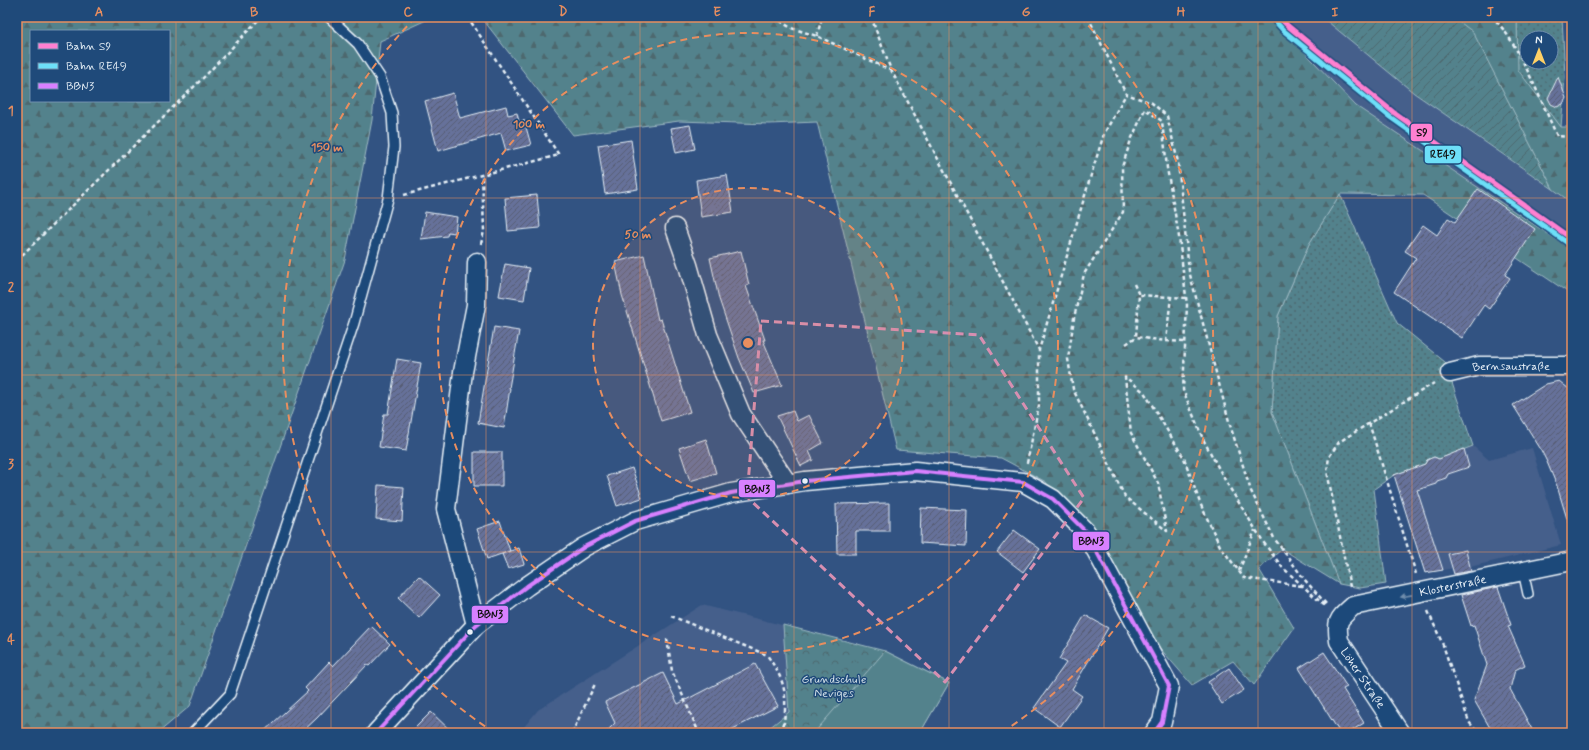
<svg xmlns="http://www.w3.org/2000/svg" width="1589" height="750" viewBox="0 0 1589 750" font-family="Mynerve,sans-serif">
<defs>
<pattern id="grass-dots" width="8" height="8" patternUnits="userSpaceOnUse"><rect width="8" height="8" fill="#53828c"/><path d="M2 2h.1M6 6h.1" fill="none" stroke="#4d686e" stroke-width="1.8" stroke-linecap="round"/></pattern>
<pattern id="forest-firs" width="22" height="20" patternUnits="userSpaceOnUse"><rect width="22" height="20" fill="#53828c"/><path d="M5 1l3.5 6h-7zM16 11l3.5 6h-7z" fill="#4d686e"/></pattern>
<pattern id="park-crowns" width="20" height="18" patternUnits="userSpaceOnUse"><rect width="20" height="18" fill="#53828c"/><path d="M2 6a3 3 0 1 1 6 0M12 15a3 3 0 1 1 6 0" fill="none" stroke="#4d686e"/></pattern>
<pattern id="garden-furrows" width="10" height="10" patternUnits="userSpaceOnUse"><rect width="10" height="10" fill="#53828c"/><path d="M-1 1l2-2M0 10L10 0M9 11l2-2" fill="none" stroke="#4d686e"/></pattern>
<pattern id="building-hatch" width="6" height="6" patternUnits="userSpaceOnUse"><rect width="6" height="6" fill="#66719a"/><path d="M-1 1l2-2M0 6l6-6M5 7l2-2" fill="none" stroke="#565c72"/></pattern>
</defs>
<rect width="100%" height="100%" fill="#325382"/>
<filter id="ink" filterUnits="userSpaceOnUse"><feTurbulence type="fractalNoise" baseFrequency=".025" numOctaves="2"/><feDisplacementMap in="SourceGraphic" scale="8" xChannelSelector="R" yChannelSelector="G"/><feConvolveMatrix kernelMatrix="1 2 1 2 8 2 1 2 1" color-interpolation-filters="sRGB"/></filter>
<g filter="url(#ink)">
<path fill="#455f8b" d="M 1271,17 L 1322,17 L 1414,93 L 1572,203 L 1572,250 L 1356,106 Z
M 1473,446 L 1489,460 L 1532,448 L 1561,545 L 1470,567 L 1460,567 L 1425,573 L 1394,475 L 1425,464 L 1427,460 Z
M 702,605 L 885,651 L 814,733 L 519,733 L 538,710 Z"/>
<path fill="url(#grass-dots)" stroke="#9ebac2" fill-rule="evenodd" d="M 1517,17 L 1562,17 L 1565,77 L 1561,127 L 1517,70 ZM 1527,38 L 1551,38 L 1551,62 L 1527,62 Z
M 1340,194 L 1397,323 L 1445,362 L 1473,446 L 1439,459 L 1434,457 L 1427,460 L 1425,464 L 1394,475 L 1374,489 L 1386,584 L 1360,588 L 1339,584 L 1272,412 L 1278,316 L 1309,244 Z"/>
<path fill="url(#forest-firs)" stroke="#9ebac2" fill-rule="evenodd" d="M 17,17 L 433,17 L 380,41 L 372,120 L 345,260 L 190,706 L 158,733 L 17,733 ZM 31,31 L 169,31 L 169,101 L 31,101 Z
M 481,17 L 1271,17 L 1356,106 L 1572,250 L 1572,295 L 1423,195 L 1340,194 L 1309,244 L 1278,316 L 1272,412 L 1339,584 L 1282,549 L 1259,569 L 1294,628 L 1254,685 L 1233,661 L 1192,685 L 1125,608 L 1046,482 L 1001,458 L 896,450 L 817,122 L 769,124 L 679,121 L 573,135 Z
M 1453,17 L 1517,17 L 1518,70 L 1561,127 L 1572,127 L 1572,203 L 1553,189 L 1473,33 Z"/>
<path fill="url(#park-crowns)" stroke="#9ebac2" d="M 783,625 L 885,651 L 949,683 L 920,733 L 763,733 L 789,712 Z"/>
<path fill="url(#garden-furrows)" stroke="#9ebac2" d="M 1322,17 L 1453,17 L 1473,32 L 1553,189 L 1414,93 Z"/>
<path fill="#53828c" stroke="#9ebac2" d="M 885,651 L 949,683 L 920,733 L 814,733 Z"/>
<path fill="url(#building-hatch)" stroke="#e8f1f8" d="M 1558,77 L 1566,98 L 1563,104 L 1557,107 L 1551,104 L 1548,98 Z
M 453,93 L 460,118 L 506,106 L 508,115 L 517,113 L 519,122 L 524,120 L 531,145 L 506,151 L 501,133 L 438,151 L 425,101 Z
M 690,125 L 695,149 L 676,153 L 671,128 Z
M 631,140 L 638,189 L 605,194 L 598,145 Z
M 727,175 L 733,212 L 701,217 L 696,180 Z
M 1478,189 L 1535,229 L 1505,275 L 1510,278 L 1489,309 L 1484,305 L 1462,338 L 1394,292 L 1416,258 L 1405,251 L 1423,225 L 1437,235 L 1448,218 L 1455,222 Z
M 537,195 L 540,228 L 508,231 L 505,198 Z
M 425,212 L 457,217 L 455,233 L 448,232 L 447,236 L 421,239 Z
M 741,251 L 749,285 L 746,286 L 765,340 L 763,340 L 782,385 L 754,393 L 739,358 L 719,299 L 710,258 Z
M 644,255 L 658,320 L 661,319 L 690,412 L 661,421 L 622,295 L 615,262 Z
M 505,264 L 529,268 L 524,300 L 499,296 Z
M 494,327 L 519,331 L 509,388 L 510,388 L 504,428 L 478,423 Z
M 397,359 L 421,363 L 406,451 L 379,447 L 384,414 L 388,414 Z
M 1559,381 L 1569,389 L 1572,394 L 1572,522 L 1568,522 L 1557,486 L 1547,462 L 1540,448 L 1513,405 L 1546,384 Z
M 793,411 L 797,421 L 809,415 L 823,443 L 809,451 L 813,460 L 801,466 L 777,416 Z
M 706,439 L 716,473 L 690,481 L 679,448 Z
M 1464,449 L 1469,467 L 1448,474 L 1446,478 L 1437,481 L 1436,484 L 1417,490 L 1443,570 L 1425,573 L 1394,475 L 1425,464 L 1427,460 L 1434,457 L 1439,459 Z
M 474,452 L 502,452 L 502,486 L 474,486 Z
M 632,468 L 642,498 L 617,506 L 607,476 Z
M 378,485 L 404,487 L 402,521 L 376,519 Z
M 889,503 L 889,531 L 856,531 L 856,554 L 837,554 L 836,504 Z
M 921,508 L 967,510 L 966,546 L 920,543 Z
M 500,521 L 510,551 L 487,559 L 477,529 Z
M 1014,530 L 1040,549 L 1023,572 L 997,552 Z
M 519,548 L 524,564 L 508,569 L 502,554 Z
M 1466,550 L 1471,571 L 1454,574 L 1448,554 Z
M 419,576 L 440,595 L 419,618 L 398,598 Z
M 1498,587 L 1511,625 L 1508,626 L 1525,665 L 1515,670 L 1510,689 L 1534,733 L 1493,733 L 1474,700 L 1487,665 L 1474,625 L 1471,626 L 1461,595 Z
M 1085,615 L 1108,628 L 1072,689 L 1082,696 L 1060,727 L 1034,708 L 1066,663 L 1059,659 Z
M 371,626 L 390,644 L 369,666 L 367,665 L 317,718 L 301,733 L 262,733 L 308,691 L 305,688 L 329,662 L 333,666 Z
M 1324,652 L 1347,687 L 1343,689 L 1364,723 L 1348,733 L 1340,733 L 1299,668 Z
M 755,664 L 778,706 L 725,733 L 605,733 L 615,723 L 605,702 L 663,673 L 678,704 Z
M 1229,668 L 1244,690 L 1222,704 L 1208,682 Z
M 431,712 L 453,733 L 410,733 Z"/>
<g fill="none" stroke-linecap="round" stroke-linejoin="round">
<g stroke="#e8f1f8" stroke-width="12">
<path id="service" d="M 1523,571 L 1528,594
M 193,733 L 230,694 L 354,323 L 388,199 L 394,147 L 392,113 L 380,77 L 358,44 L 329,17"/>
</g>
<g stroke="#e8f1f8" stroke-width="21">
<g id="minor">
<path d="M 675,228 L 688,265 L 708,335 L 741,414 L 788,484"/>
<path id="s1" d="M 1450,373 L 1479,366 L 1572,366"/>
<path d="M 476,625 L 446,509 L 463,372 L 476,305 L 477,262"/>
<path d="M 376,733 L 476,625 L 527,586 L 584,547 L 635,521 L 731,493 L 805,481 L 915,471 L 1023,482 L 1053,499 L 1086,532 L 1169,686 L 1162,722 L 1154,733"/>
<path id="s2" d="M 1400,733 L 1339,641 C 1336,620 1338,620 1353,606 L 1572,561"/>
</g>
</g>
<path stroke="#e8f1f8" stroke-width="2.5" stroke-dasharray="4 3" stroke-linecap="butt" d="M 774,17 L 791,28 L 817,36 L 890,70
M 871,17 L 891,70 L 1039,350
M 1088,17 L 1126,94 L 1152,103 L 1167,116 L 1178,162 L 1189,271 L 1230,425 L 1251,491 L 1274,538 L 1304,579 L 1327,605
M 1491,17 C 1515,33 1544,108 1557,136 L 1572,137
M 817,36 L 822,17
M 404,195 L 559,155 L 469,19
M 481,244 L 484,231 L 482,175
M 17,260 L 206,75 L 261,17
M 1134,284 L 1139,295
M 1171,296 L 1166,341 L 1136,337 L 1139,295 L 1186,298
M 1166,341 L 1185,342
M 1126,344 L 1136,337
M 1369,423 L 1416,574
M 1027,463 L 1039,405 L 1039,350 L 1091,175 L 1104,134 L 1126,94
M 1239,571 L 1255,530
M 1302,586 L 1244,578 L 1220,546 L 1200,503 L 1184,458 L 1144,392 L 1125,377 L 1131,433 L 1158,483 L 1167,531 L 1125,497 L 1073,389 L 1068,359 L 1074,318 L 1084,274 L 1123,212 L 1122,167 L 1131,140 L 1145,109 L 1162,121 L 1167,168 L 1179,237 L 1187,305 L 1183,390 L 1203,439 L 1226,482 L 1264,543 L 1282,567 L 1326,607
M 1350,587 L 1327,471 L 1329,457 L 1339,442 L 1434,383
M 1428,611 L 1443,645 L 1469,722 L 1478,733
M 671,616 L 767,655 C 785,681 787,691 784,723 L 773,733
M 667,639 L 672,671 L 699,733
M 572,733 L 595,684"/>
<use href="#service" stroke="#1f4a7a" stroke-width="9"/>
<use href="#minor" stroke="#1f4a7a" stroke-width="18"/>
<g stroke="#1f4a7a" stroke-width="7">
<path id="bus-1" d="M 376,733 L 476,625 L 527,586 L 584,547 L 635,521 L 731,493 L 805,481 L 915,471 L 1023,482 L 1053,499 L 1086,532 L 1169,686
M 1154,733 L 1162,722 L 1169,686"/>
</g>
<use href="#bus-1" stroke="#d880ff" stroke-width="4"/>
<g stroke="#1f4a7a" stroke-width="8">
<path id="rail-1" d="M 1279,17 L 1288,26 L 1393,112 L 1572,239"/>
</g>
<g stroke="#1f4a7a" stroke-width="8">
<path id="rail-2" d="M 1275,21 L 1284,31 L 1390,117 L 1569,244"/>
</g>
<use href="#rail-1" stroke="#ff80d1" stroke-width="5"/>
<use href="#rail-2" stroke="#6ddff8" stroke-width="5"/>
</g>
<defs><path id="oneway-solid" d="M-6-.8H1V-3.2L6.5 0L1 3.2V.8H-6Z"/></defs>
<use fill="#6f8dac" href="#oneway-solid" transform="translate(1406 596) rotate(169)"/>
</g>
<path fill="none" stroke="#d78fb1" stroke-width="3" stroke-dasharray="8 5" stroke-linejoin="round" d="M 761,321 L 979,335 L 1084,498 L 945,682 L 747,497 Z"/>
<path fill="none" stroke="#e88e5f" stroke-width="1" stroke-opacity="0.55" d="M 176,17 L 176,733M 331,17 L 331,733M 486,17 L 486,733M 640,17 L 640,733M 794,17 L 794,733M 949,17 L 949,733M 1104,17 L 1104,733M 1258,17 L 1258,733M 1412,17 L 1412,733M 17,198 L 1572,198M 17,375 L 1572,375M 17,552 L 1572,552"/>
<circle cx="748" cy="343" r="155" fill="#e88e5f" fill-opacity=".12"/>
<g fill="none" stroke="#e88e5f" stroke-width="2" stroke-dasharray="7 5">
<circle cx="748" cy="343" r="155"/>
<circle cx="748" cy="343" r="310"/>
<path d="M495 733A465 465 0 0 1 416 17M1080 17A465 465 0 0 1 1001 733"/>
</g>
<g fill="#e8f1f8" stroke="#1f4a7a" stroke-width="1.5">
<circle cx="805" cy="481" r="3.5"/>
<circle cx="470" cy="632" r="3.5"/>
</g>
<g text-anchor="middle" stroke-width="3" stroke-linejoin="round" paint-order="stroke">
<g font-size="12" fill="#e8f1f8" stroke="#1f4a7a">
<text dy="4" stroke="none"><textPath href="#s1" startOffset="62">Bernsaustraße</textPath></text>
<text dy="4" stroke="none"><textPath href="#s2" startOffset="253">Klosterstraße</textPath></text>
<text transform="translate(1363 678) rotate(56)" y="4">Löher Straße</text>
</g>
<g font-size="12" fill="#d2e0e8" stroke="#1f4a7a">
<text x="834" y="683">Grundschule<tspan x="834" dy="14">Neviges</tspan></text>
</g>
</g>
<circle cx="748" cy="343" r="6" fill="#e88e5f" stroke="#1f4a7a" stroke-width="2"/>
<g font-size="12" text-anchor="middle" font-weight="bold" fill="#e88e5f" stroke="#1f4a7a" stroke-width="3" stroke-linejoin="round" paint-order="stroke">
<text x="529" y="128">100 m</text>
<text x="327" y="151">150 m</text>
<text x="638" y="238">50 m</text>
</g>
<g stroke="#1f4a7a" stroke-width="1.5">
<rect x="1410" y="123" width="23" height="19" rx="4" fill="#ff80d1"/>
<rect x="1424" y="145" width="38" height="19" rx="4" fill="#6ddff8"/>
<rect x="738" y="479" width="38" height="19" rx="4" fill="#d880ff"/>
<rect x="1072" y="531" width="38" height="20" rx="4" fill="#d880ff"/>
<rect x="471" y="605" width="38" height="19" rx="4" fill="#d880ff"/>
</g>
<g font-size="11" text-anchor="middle" font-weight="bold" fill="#111">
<text x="1422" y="136">S9</text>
<text x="1443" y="158">RE49</text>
<text x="757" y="493">BBN3</text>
<text x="1091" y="545">BBN3</text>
<text x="490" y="618">BBN3</text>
</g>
<rect width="1589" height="750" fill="none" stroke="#1f4a7a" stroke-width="44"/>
<rect x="30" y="30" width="140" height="72" fill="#1f4a7a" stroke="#6f8dac"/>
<rect x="38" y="43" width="20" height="6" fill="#ff80d1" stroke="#6f8dac"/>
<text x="66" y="50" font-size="12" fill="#e8f1f8">Bahn S9</text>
<rect x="38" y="63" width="20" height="6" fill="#6ddff8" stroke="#6f8dac"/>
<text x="66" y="70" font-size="12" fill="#e8f1f8">Bahn RE49</text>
<rect x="38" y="83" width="20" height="6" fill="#d880ff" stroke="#6f8dac"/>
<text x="66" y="90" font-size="12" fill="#e8f1f8">BBN3</text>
<g transform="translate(1539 50)"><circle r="19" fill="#1f4a7a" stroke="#6f8dac"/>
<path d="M0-3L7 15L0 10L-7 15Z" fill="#ffd166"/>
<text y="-6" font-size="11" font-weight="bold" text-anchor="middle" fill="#e8f1f8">N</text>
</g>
<rect x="22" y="22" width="1545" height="706" fill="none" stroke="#e88e5f" stroke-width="1.5"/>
<g font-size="13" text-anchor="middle" font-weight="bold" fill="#e88e5f">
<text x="99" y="16">A</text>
<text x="254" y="16">B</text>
<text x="408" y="16">C</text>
<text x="563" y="16">D</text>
<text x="717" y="16">E</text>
<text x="872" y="16">F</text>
<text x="1026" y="16">G</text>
<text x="1181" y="16">H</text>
<text x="1335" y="16">I</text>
<text x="1490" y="16">J</text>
<text x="11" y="115">1</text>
<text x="11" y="291">2</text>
<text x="11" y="468">3</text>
<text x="11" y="644">4</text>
</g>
</svg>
